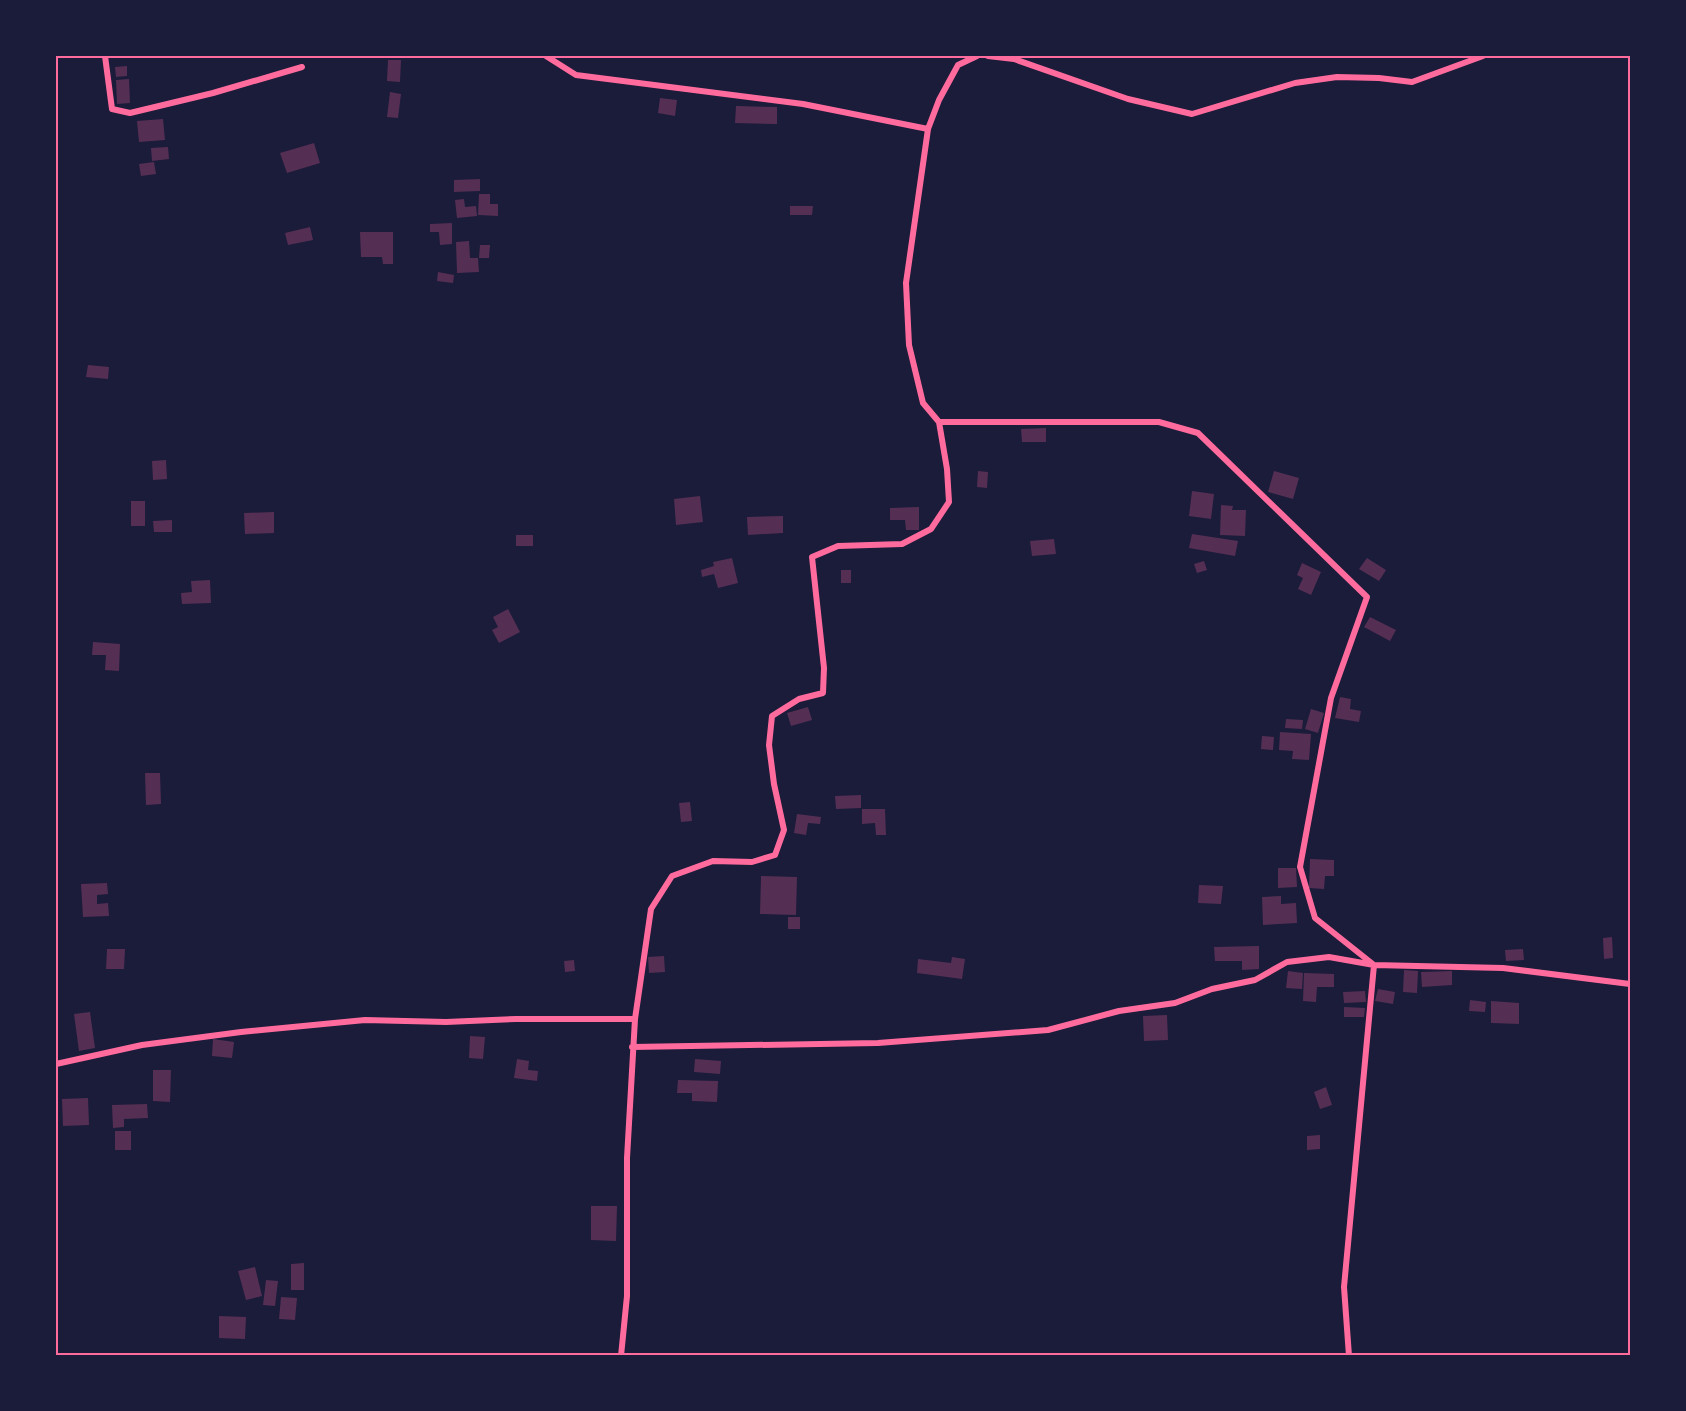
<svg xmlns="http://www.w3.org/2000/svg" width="1686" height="1411" viewBox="0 0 1686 1411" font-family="'Roboto Serif',serif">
<rect width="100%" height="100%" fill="#1b1b3a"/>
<path fill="#542f53" d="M 388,60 L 401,60 L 400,82 L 387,81 Z
M 127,66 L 127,76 L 116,77 L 115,67 Z
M 129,79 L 130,103 L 117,104 L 116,80 Z
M 390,92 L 401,94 L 398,118 L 387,117 Z
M 660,98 L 677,100 L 675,116 L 658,113 Z
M 736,106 L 777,107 L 777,124 L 735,123 Z
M 163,119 L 165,140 L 139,142 L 137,121 Z
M 314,143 L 320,163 L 287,173 L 280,153 Z
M 168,147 L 169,159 L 152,161 L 151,148 Z
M 154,162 L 156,174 L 141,176 L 139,164 Z
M 480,179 L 480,191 L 454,192 L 454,180 Z
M 479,194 L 490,194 L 490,204 L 498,204 L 498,216 L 478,215 Z
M 464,199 L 465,207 L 476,206 L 477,216 L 457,218 L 455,200 Z
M 790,206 L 813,206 L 812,215 L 790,215 Z
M 452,223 L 452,244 L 440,245 L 439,232 L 430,232 L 430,224 Z
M 310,227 L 313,240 L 288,245 L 285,233 Z
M 360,232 L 393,232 L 393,264 L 383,264 L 382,257 L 361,257 Z
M 469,241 L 470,258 L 478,258 L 479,272 L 457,273 L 456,242 Z
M 480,245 L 490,245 L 489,258 L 479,258 Z
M 438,272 L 454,275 L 453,283 L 437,281 Z
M 88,365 L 109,367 L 108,379 L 86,377 Z
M 1046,428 L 1046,442 L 1022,442 L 1021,429 Z
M 166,460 L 167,479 L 153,480 L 152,461 Z
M 978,471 L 988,472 L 987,488 L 977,487 Z
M 1274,471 L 1299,478 L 1293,499 L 1268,492 Z
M 1192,491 L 1214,494 L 1211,519 L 1189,516 Z
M 700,496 L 703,522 L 676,525 L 674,499 Z
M 131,501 L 145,501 L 145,526 L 131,526 Z
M 1221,505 L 1233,506 L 1232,510 L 1246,510 L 1245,536 L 1220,535 Z
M 919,507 L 919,530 L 906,530 L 905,520 L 890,520 L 890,508 Z
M 274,512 L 274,533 L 245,534 L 244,513 Z
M 783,516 L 783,533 L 748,535 L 747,517 Z
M 172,520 L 172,532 L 154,532 L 153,521 Z
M 1192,534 L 1238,541 L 1235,556 L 1189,548 Z
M 516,535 L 533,535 L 533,546 L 516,546 Z
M 1054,539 L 1056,554 L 1032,556 L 1030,541 Z
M 732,558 L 738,583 L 718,588 L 714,574 L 702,577 L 701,570 L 714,566 L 713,562 Z
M 1367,558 L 1386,570 L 1379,581 L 1359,569 Z
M 1204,561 L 1207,570 L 1197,573 L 1194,564 Z
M 1302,563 L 1321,572 L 1311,595 L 1298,589 L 1303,578 L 1297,575 Z
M 841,570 L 851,570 L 851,583 L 841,583 Z
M 210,580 L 211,603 L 182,604 L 181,593 L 192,592 L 191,581 Z
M 508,609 L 520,632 L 499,643 L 492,630 L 498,627 L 493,617 Z
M 1370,617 L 1396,630 L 1390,641 L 1364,627 Z
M 93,642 L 120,644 L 119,671 L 105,670 L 106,655 L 92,655 Z
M 1340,697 L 1351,699 L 1350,709 L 1361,711 L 1359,722 L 1335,718 Z
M 808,707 L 812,720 L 791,726 L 787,713 Z
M 1311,709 L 1324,713 L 1318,733 L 1305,729 Z
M 1286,719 L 1303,720 L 1302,729 L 1285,728 Z
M 1280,732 L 1311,734 L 1309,760 L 1292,759 L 1293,751 L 1279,750 Z
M 1262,736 L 1274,737 L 1273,750 L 1261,749 Z
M 145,773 L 160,773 L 161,804 L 146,805 Z
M 861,795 L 861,808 L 836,809 L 835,796 Z
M 690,802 L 692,821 L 681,822 L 679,803 Z
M 862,809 L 885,809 L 886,835 L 876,835 L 875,823 L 862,824 Z
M 797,814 L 821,817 L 820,824 L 808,823 L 806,835 L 794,833 Z
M 1310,859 L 1334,860 L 1334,876 L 1325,876 L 1324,889 L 1309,888 Z
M 1278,868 L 1296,868 L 1297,887 L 1278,888 Z
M 761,876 L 797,877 L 796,915 L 760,914 Z
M 107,883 L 108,894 L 97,895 L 97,904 L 108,903 L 109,916 L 83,917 L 81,884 Z
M 1199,885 L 1223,886 L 1221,904 L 1198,903 Z
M 1281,896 L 1281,904 L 1296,903 L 1297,923 L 1263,925 L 1262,897 Z
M 788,917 L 800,917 L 800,929 L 788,929 Z
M 1612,937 L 1613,958 L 1604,959 L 1603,938 Z
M 1259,946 L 1259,969 L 1242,970 L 1242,961 L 1215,961 L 1214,947 Z
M 107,949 L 125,949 L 124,969 L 106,969 Z
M 1523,949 L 1524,960 L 1506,961 L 1505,950 Z
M 664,956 L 665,972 L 649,973 L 648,957 Z
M 952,957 L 965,959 L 962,979 L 917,973 L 918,959 L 951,963 Z
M 574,960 L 575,971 L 565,972 L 564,961 Z
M 1404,970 L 1418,971 L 1417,993 L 1403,992 Z
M 1288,971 L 1303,973 L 1302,989 L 1286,988 Z
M 1452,971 L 1452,985 L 1422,987 L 1421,972 Z
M 1304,973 L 1334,974 L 1334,987 L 1317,987 L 1316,1002 L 1303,1001 Z
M 1378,989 L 1395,992 L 1393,1004 L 1375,1001 Z
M 1365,991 L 1366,1002 L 1344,1003 L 1343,992 Z
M 1470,1000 L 1486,1002 L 1485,1012 L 1469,1011 Z
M 1491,1001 L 1519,1003 L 1519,1024 L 1491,1023 Z
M 1344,1007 L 1365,1008 L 1364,1017 L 1344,1017 Z
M 90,1012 L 95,1048 L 79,1051 L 74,1014 Z
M 1167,1015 L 1168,1040 L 1144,1041 L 1143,1016 Z
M 470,1036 L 485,1037 L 483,1059 L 469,1058 Z
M 213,1039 L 234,1042 L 232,1058 L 212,1056 Z
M 517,1059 L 529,1061 L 528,1070 L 538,1071 L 537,1081 L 514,1078 Z
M 695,1059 L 721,1061 L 720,1074 L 694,1072 Z
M 153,1070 L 171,1070 L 170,1102 L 153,1101 Z
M 678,1080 L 718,1081 L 717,1102 L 692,1101 L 692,1093 L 677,1093 Z
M 1326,1087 L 1332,1105 L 1320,1109 L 1314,1092 Z
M 88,1098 L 89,1125 L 63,1126 L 62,1099 Z
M 147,1104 L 148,1118 L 124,1119 L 124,1127 L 113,1128 L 112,1105 Z
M 115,1131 L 131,1131 L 131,1150 L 115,1150 Z
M 1320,1135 L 1320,1149 L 1307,1150 L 1307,1136 Z
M 591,1206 L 617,1206 L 616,1241 L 591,1240 Z
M 304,1263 L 304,1290 L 291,1290 L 291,1264 Z
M 255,1267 L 262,1296 L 246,1300 L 238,1271 Z
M 266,1280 L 278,1281 L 275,1306 L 263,1305 Z
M 281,1297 L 297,1298 L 295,1320 L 279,1319 Z
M 219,1316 L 246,1317 L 245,1339 L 219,1338 Z"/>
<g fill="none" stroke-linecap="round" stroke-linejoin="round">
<path stroke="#ff6b9d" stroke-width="6" d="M 105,56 L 112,109 L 130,113 L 213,93 L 302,67
M 546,56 L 576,75 L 803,104 L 928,129
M 988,56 L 1014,59 L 1128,99 L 1192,114 L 1295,83 L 1337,77 L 1379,78 L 1412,82 L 1483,56
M 939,422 L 1159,422 L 1198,433 L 1367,597 L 1331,698 L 1300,867 L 1315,918 L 1374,965 L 1503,968 L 1630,984
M 632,1047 L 878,1043 L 1048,1030 L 1119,1011 L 1175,1003 L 1212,989 L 1255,980 L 1287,962 L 1329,957 L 1374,965 L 1344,1287 L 1349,1356
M 56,1064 L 142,1045 L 241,1032 L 365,1020 L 446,1022 L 516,1019 L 635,1019 L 651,909 L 672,876 L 713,861 L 752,862 L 775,855 L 784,830 L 774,784 L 769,745 L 772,716 L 799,699 L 823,693 L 824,668 L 812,557 L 838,546 L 902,544 L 931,529 L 949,502 L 947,469 L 939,422 L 923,403 L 909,345 L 906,283 L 928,129 L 939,100 L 958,65 L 977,56
M 621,1356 L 627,1296 L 627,1158 L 635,1019"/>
</g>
<rect width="1686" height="1411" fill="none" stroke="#1b1b3a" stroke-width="114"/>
<rect x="57" y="57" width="1572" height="1297" fill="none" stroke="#ff6b9d" stroke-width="2"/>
</svg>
